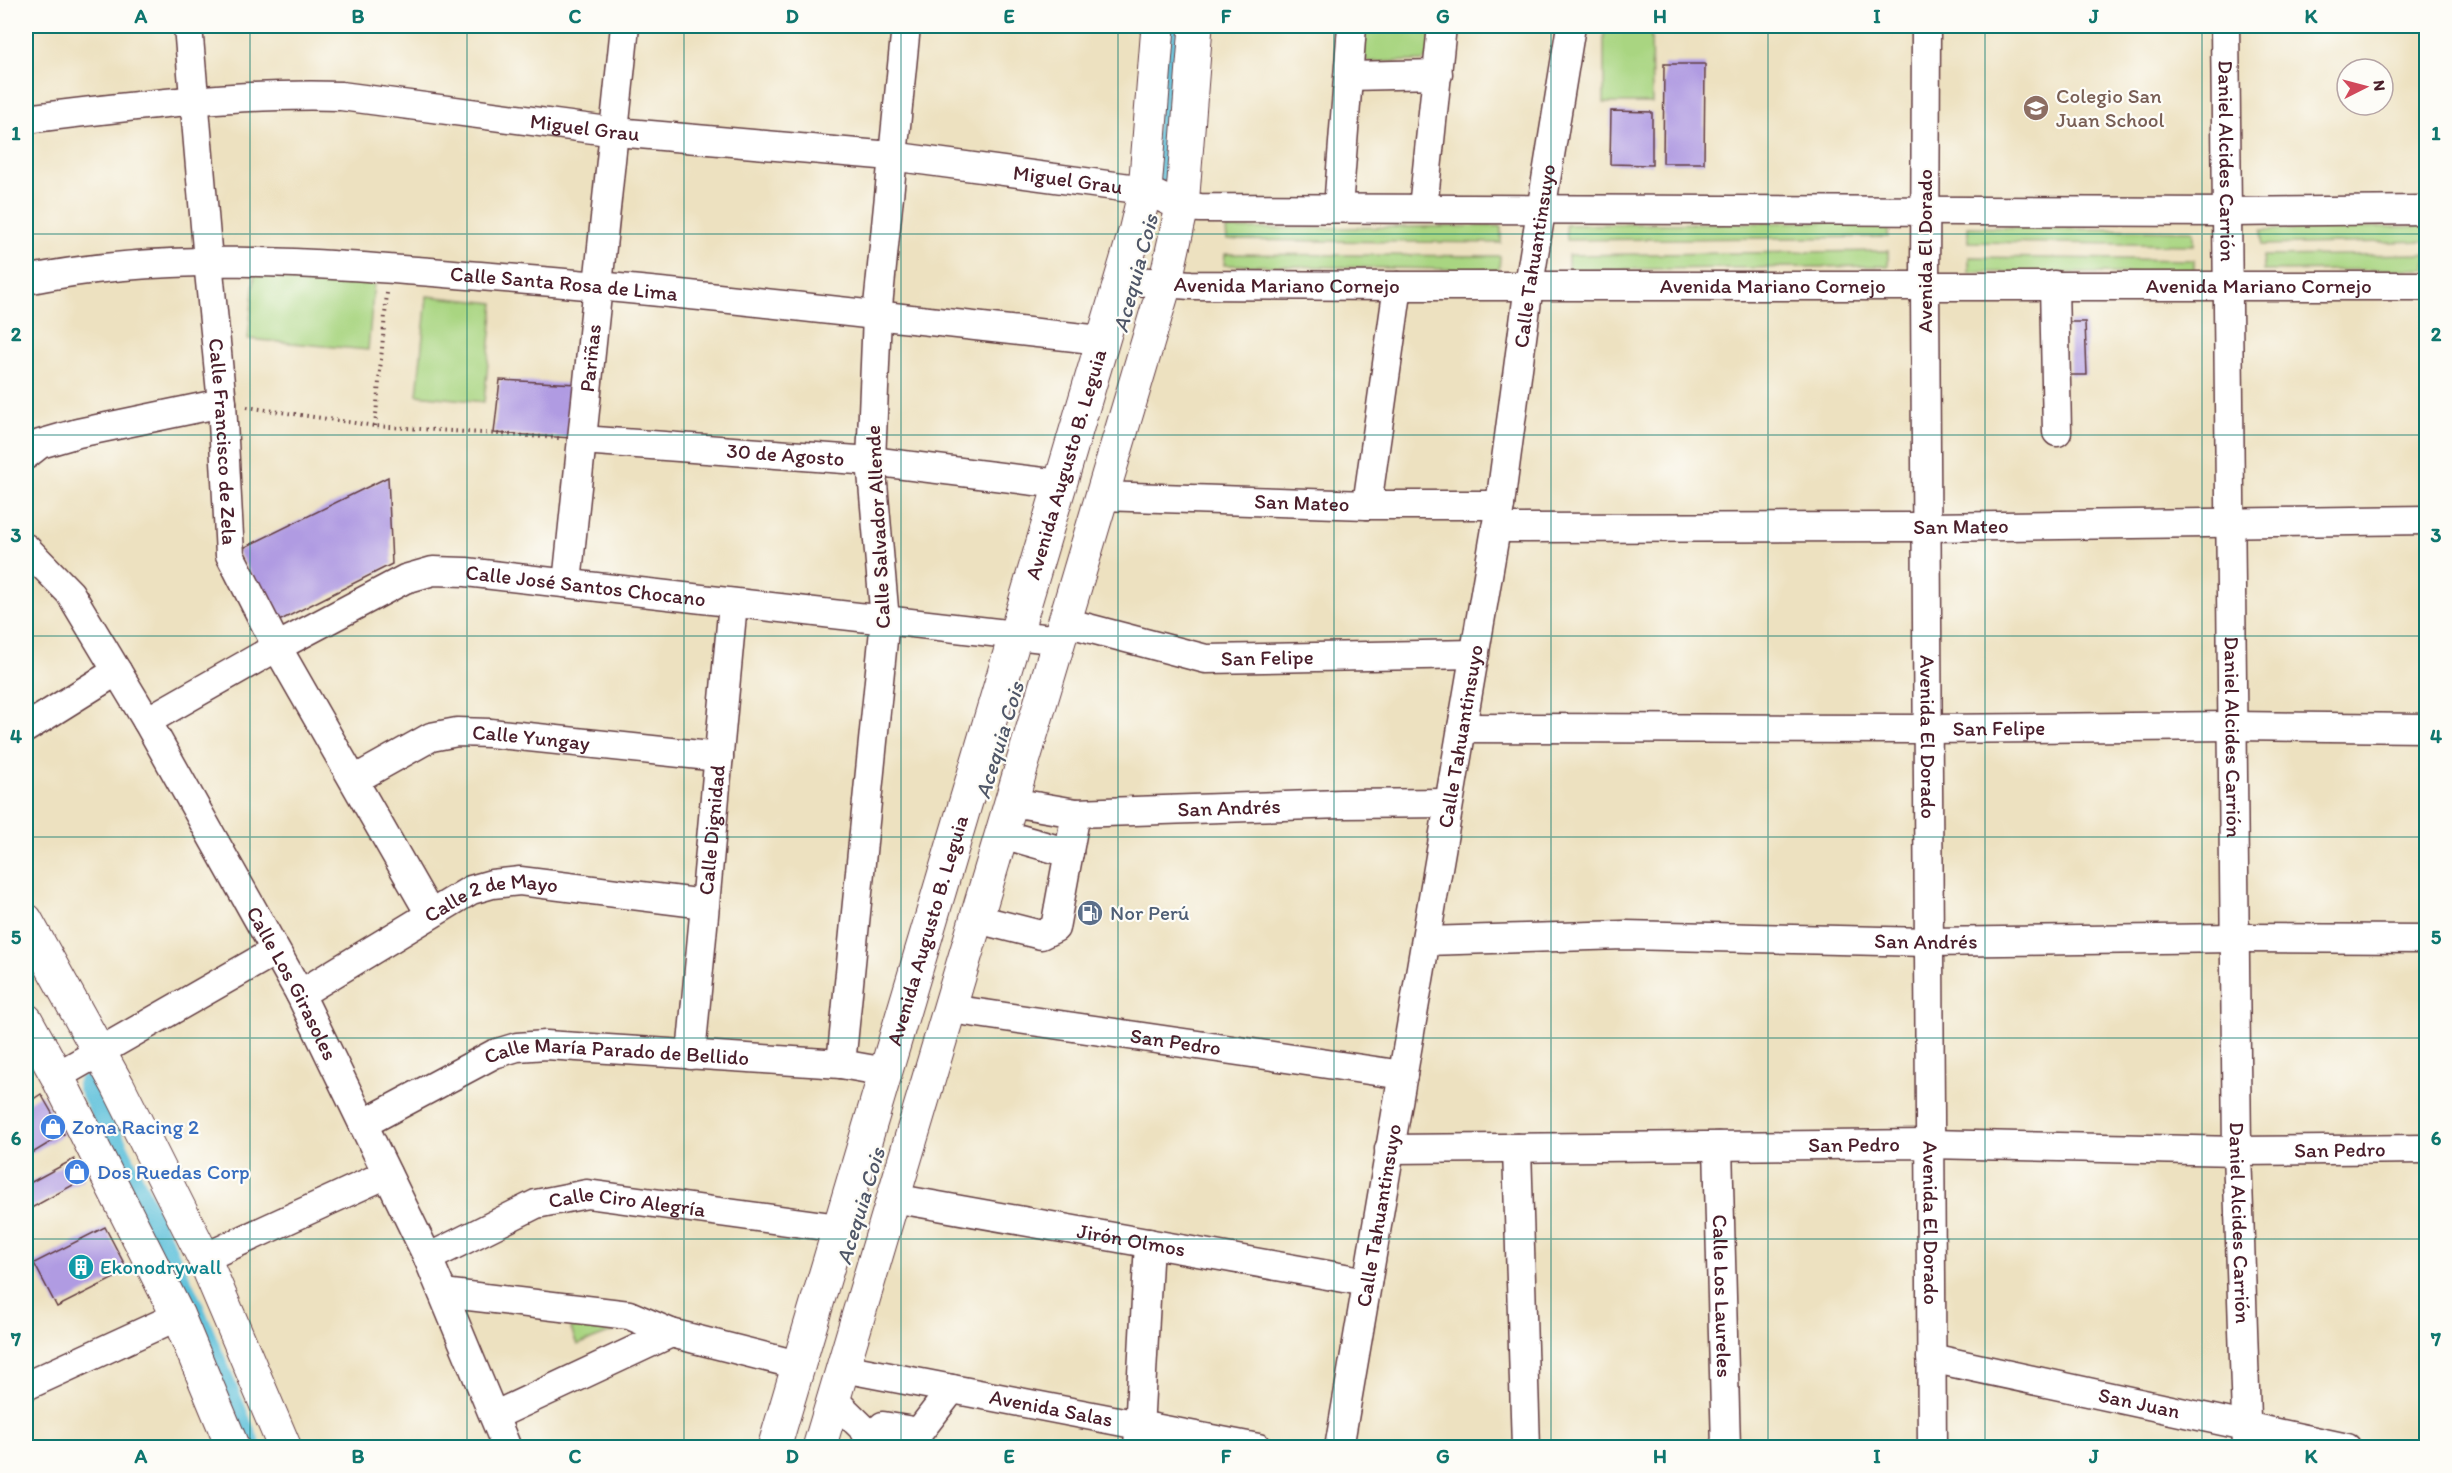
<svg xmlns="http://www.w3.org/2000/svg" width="2452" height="1473" viewBox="0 0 2452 1473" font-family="Itim,sans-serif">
<rect width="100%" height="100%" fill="#fdfcf7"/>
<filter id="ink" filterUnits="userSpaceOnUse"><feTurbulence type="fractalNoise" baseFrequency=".0167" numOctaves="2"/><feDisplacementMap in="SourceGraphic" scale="12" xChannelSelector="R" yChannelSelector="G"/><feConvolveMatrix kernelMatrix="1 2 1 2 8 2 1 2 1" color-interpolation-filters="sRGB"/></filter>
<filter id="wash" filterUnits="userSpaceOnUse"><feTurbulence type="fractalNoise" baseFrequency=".008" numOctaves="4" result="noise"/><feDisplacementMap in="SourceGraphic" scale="24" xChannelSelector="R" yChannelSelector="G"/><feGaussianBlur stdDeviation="1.35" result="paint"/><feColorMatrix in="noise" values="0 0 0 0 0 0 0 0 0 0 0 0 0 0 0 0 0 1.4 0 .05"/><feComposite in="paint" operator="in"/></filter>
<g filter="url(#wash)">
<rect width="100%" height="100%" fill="#ede1c0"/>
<path fill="#a9d581" stroke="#7a7a56" stroke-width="1.5" d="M 1365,26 L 1432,26 L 1429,57 L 1422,61 L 1369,62 L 1364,58 Z
M 1604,26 L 1651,26 L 1652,103 L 1604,103 Z
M 1888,221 L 1888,237 L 1567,240 L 1566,225 Z
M 1501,226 L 1501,243 L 1227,240 L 1226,229 Z
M 2426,226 L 2426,241 L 2262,245 L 2262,230 Z
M 1968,227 L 2194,231 L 2194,245 L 1968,242 Z
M 1888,251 L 1888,266 L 1568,270 L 1568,255 Z
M 1225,254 L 1500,256 L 1499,270 L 1224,265 Z
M 2426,254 L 2426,269 L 2263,271 L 2263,256 Z
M 1969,257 L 2194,260 L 2194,274 L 1969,272 Z
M 255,272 L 374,283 L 368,350 L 248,339 Z
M 427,296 L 494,303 L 484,402 L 417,395 Z
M 564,1311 L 636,1323 L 577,1345 Z"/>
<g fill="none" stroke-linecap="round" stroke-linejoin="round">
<path stroke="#5cc0da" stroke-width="22" d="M 1158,185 L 1165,152 L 1175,26
M 88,1085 L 193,1308 L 251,1448"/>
</g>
<g id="blocks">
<path fill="#b09be2" d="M 1664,64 L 1705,64 L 1704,163 L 1663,163 Z
M 1611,111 L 1652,112 L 1652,165 L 1610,164 Z
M 2069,322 L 2085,322 L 2087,375 L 2070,375 Z
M 500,380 L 577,384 L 572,438 L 494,433 Z
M 388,477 L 392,564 L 279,621 L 237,551 Z
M 41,1094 L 64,1134 L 26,1157 L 26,1104 Z
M 74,1159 L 84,1179 L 26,1211 L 26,1185 Z
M 105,1227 L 128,1271 L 57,1307 L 34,1263 Z"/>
</g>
</g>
<g filter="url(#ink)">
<use href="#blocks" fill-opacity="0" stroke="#623c41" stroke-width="1.5"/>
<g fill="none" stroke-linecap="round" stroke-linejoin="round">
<g stroke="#623c41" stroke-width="31">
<g id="minor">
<path id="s1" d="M 188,26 L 208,261 L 222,403 L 230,555 L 277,647 L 430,914"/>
<path id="s2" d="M 1926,26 L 1925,288 L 1932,1448"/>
<path id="s3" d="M 2225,26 L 2237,1151 L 2247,1448"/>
<path d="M 1349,76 L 1438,74"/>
<path id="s4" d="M 26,119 C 130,106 236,93 341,96 L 616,132 L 891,156 L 1145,190 L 1182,207 L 1201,208 L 2228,212 L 2426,210"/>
<path d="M 1338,208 L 1352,26"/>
<path d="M 1423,208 L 1442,26"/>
<path id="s5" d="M 26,280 C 176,249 329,264 480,276 C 688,292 895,318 1102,340"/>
<path id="s6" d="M 1121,280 L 1191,285 L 1398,286 L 2426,286"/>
<path d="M 2054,285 L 2057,432"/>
<path id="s7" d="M 582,440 L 871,461 L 1060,484"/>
<path d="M 26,455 L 40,444 L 78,433 L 222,403"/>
<path id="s8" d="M 1102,496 L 1367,505 L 1500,505"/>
<path d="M 1367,505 L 1398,286"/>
<path id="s9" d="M 1496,528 L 1926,527 L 2426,520"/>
<path id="s10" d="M 26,548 L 70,593 L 147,721 L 300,994 L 428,1258 L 507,1448"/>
<path id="s11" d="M 567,583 L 625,26"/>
<path id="s12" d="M 1065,622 L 1206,659 L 1475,654"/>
<path id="s13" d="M 147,721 L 277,647 L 405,579 L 433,571 L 466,572 L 1060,640"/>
<path d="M 26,728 L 117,671"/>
<path id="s14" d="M 1462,728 L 1927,729 L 2233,726 L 2426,728"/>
<path id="s15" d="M 354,780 L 431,737 L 457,732 L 490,733 L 719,757"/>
<path id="s16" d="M 1011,802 L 1076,813 L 1341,804 L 1448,803"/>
<path d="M 1002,834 L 1069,853"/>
<path d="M 977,919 L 1041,935 L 1055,928 L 1076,813"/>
<path id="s17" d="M 1426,941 L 1624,935 L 1928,942 L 2235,938 L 2426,939"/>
<path id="s18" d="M 300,994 L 471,890 L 492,884 L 520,881 L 705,904"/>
<path id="s19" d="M 950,1009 L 1403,1075"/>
<path id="s20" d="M 691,1055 L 733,603"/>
<path d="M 841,1064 L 885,620 L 871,461 L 877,316 L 906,26"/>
<path d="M 57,1076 L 275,951"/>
<path id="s21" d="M 363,1124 L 494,1054 L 517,1047 L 546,1045 L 841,1064 L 886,1072"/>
<path id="s22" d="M 1718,1146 L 1726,1448"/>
<path d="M 1517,1148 L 1526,1448"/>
<path id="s23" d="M 1389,1149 L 1929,1144 L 2237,1151 L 2426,1149"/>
<path id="s24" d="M 893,1198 L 1367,1282"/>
<path d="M 204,1258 L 387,1174"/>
<path id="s25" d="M 428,1258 L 536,1204 L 587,1194 L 839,1228"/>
<path d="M 443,1293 L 629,1315 L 671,1333"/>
<path id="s26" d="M 1931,1358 L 2347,1448"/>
<path id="s27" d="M 843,1368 L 1258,1448"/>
<path d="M 26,1386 L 178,1316"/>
<path d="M 833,1399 L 872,1437 L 871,1442"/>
<path d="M 496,1415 L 671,1333 L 798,1365"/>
<path d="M 872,1437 L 883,1426 L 919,1432 L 952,1389"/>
<path d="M 1138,1448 L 1149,1243"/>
<path id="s28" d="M 1339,1448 L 1500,505 L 1529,285 L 1571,26"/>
</g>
</g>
<g stroke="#623c41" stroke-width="35">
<g id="major">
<path d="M 26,920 L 118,1086 L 204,1258 L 285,1448"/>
<path d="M 26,1020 L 57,1076 L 178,1316 L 233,1448"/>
<path id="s29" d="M 774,1448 L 1135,232 L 1145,190 L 1158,26"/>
<path d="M 819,1448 L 1165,284 L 1182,207 L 1196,26"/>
</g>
</g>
<path stroke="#623c41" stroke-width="4" stroke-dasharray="1.5 4.5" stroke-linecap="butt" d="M 247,407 L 375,426 L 559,438
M 375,426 L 387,293"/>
<use href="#minor" stroke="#fff" stroke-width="28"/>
<use href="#major" stroke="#fff" stroke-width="33"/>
</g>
</g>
<path fill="none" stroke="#0f766e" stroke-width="1.5" stroke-opacity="0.55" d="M 250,26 L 250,1448M 467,26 L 467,1448M 684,26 L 684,1448M 901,26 L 901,1448M 1118,26 L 1118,1448M 1334,26 L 1334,1448M 1551,26 L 1551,1448M 1768,26 L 1768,1448M 1985,26 L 1985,1448M 2202,26 L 2202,1448M 26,234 L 2426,234M 26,435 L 2426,435M 26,636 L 2426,636M 26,837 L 2426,837M 26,1038 L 2426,1038M 26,1239 L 2426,1239"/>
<defs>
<g id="school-disc" transform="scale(1.35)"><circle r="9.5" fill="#8d6e63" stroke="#fdfcf7"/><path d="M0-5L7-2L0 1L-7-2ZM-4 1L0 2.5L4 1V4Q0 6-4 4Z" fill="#fff"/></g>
<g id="fuel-disc" transform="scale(1.35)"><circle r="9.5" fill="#5c6f8a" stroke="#fdfcf7"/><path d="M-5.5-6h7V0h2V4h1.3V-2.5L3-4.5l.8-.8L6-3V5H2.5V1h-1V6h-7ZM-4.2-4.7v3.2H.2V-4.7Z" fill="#fff"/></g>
<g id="shop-disc" transform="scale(1.35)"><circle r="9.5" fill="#3f7fe0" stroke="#fdfcf7"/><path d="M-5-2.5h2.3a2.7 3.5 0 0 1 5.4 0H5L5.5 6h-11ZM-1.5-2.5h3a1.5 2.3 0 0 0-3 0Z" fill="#fff"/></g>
<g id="building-disc" transform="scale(1.35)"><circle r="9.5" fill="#0f9aa8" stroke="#fdfcf7"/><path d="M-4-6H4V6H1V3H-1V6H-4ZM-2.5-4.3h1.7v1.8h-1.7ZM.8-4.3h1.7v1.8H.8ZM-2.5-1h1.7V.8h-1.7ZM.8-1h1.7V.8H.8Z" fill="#fff"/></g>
</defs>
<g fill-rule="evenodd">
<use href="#school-disc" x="2036" y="108"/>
<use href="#fuel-disc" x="1090" y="913"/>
<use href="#shop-disc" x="53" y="1127"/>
<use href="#shop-disc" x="77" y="1172"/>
<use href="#building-disc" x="81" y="1267"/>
</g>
<g text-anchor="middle" stroke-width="4.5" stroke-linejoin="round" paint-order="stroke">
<g font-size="21" fill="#785e54" stroke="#fdfcf7" text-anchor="start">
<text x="2056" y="103">Colegio San<tspan x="2056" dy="24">Juan School</tspan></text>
</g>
<g font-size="21" fill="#4a1f2b" stroke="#fdfcf7">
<text dy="7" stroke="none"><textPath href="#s4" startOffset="562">Miguel Grau</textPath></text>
<text dy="7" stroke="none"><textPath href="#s3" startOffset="135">Daniel Alcides Carrión</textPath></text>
<text dy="7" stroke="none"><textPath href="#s4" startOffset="1048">Miguel Grau</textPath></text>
<text transform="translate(1925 251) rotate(-90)" y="7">Avenida El Dorado</text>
<text dy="7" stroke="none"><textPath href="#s28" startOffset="1208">Calle Tahuantinsuyo</textPath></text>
<text dy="7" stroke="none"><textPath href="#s5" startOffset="540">Calle Santa Rosa de Lima</textPath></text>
<text dy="7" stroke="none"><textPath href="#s6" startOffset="166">Avenida Mariano Cornejo</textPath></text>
<text dy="7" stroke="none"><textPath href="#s6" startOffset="652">Avenida Mariano Cornejo</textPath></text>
<text dy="7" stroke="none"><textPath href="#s6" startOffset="1138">Avenida Mariano Cornejo</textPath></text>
<text dy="7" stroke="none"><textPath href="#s11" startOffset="226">Pariñas</textPath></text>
<text dy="7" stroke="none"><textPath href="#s1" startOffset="417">Calle Francisco de Zela</textPath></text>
<text dy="7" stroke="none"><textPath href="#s7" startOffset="204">30 de Agosto</textPath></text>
<text dy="7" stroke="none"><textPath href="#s29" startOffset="1026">Avenida Augusto B. Leguia</textPath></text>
<text dy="7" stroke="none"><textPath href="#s8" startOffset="200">San Mateo</textPath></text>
<text dy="7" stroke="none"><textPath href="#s9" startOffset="465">San Mateo</textPath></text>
<text transform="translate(878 527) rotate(-93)" y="7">Calle Salvador Allende</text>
<text dy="7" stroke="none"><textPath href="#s13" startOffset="477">Calle José Santos Chocano</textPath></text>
<text dy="7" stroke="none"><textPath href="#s12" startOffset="207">San Felipe</textPath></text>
<text dy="7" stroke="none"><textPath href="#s14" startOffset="537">San Felipe</textPath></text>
<text dy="7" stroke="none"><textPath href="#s28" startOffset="722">Calle Tahuantinsuyo</textPath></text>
<text dy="7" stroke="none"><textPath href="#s2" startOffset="711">Avenida El Dorado</textPath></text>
<text dy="7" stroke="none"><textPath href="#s3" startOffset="711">Daniel Alcides Carrión</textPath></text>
<text dy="7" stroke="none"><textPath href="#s15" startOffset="189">Calle Yungay</textPath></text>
<text dy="7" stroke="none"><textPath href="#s16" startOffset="219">San Andrés</textPath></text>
<text dy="7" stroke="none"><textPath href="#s20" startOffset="226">Calle Dignidad</textPath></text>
<text dy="7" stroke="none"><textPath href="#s18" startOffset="218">Calle 2 de Mayo</textPath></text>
<text dy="7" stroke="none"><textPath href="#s29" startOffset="540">Avenida Augusto B. Leguia</textPath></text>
<text dy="7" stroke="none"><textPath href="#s17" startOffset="500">San Andrés</textPath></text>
<text dy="7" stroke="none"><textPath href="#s10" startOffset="512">Calle Los Girasoles</textPath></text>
<text dy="7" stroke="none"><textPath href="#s19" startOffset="228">San Pedro</textPath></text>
<text dy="7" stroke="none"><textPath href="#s21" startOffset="272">Calle María Parado de Bellido</textPath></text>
<text dy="7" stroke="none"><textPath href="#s23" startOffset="465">San Pedro</textPath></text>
<text dy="7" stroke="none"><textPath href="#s23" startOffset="951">San Pedro</textPath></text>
<text dy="7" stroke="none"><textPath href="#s25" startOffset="213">Calle Ciro Alegría</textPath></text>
<text dy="7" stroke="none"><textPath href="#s28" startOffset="236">Calle Tahuantinsuyo</textPath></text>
<text dy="7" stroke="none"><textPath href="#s2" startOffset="1197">Avenida El Dorado</textPath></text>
<text dy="7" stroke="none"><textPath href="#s3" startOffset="1197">Daniel Alcides Carrión</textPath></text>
<text dy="7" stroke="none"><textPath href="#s24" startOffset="242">Jirón Olmos</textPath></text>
<text dy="7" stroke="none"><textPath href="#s22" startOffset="150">Calle Los Laureles</textPath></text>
<text dy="7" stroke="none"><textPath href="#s26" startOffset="213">San Juan</textPath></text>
<text dy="7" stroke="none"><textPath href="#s27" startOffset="212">Avenida Salas</textPath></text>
</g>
<g font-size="21" fill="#4e5e75" stroke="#fdfcf7" text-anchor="start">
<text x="1110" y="920">Nor Perú</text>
</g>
<g font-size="21" fill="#366cbe" stroke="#fdfcf7" text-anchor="start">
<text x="72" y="1134">Zona Racing 2</text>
<text x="97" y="1179">Dos Ruedas Corp</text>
</g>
<g font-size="21" fill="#0d838f" stroke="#fdfcf7" text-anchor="start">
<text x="100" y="1274">Ekonodrywall</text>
</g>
<g font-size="22" font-style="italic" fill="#505768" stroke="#fdfcf7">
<text transform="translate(1135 273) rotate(-75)" y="8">Acequia Cois</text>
<text transform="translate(999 740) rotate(-73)" y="8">Acequia Cois</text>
<text transform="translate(860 1206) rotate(-73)" y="8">Acequia Cois</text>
</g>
</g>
<rect width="2452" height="1473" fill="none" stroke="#fdfcf7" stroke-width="66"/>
<g transform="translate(2365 87) rotate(84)"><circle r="28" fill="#fdfcf7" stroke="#b5a4a5" stroke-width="1.5"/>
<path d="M0-4.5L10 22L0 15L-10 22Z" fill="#d1495b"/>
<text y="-9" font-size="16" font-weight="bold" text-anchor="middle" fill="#4a1f2b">N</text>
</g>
<rect x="33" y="33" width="2386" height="1407" fill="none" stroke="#0f766e" stroke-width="2"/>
<g font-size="20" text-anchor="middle" font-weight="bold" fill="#0f766e">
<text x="141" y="23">A</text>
<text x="358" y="23">B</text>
<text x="575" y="23">C</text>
<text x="792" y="23">D</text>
<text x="1009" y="23">E</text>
<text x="1226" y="23">F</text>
<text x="1443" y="23">G</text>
<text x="1660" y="23">H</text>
<text x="1877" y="23">I</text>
<text x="2094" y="23">J</text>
<text x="2311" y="23">K</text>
<text x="16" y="140">1</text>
<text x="2436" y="140">1</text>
<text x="16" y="341">2</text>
<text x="2436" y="341">2</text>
<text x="16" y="542">3</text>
<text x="2436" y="542">3</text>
<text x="16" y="743">4</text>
<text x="2436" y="743">4</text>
<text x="16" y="944">5</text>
<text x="2436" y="944">5</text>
<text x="16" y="1145">6</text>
<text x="2436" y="1145">6</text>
<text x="16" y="1346">7</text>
<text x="2436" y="1346">7</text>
<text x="141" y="1463">A</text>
<text x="358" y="1463">B</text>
<text x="575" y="1463">C</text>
<text x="792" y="1463">D</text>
<text x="1009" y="1463">E</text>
<text x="1226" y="1463">F</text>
<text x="1443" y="1463">G</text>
<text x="1660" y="1463">H</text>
<text x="1877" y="1463">I</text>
<text x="2094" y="1463">J</text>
<text x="2311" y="1463">K</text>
</g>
</svg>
